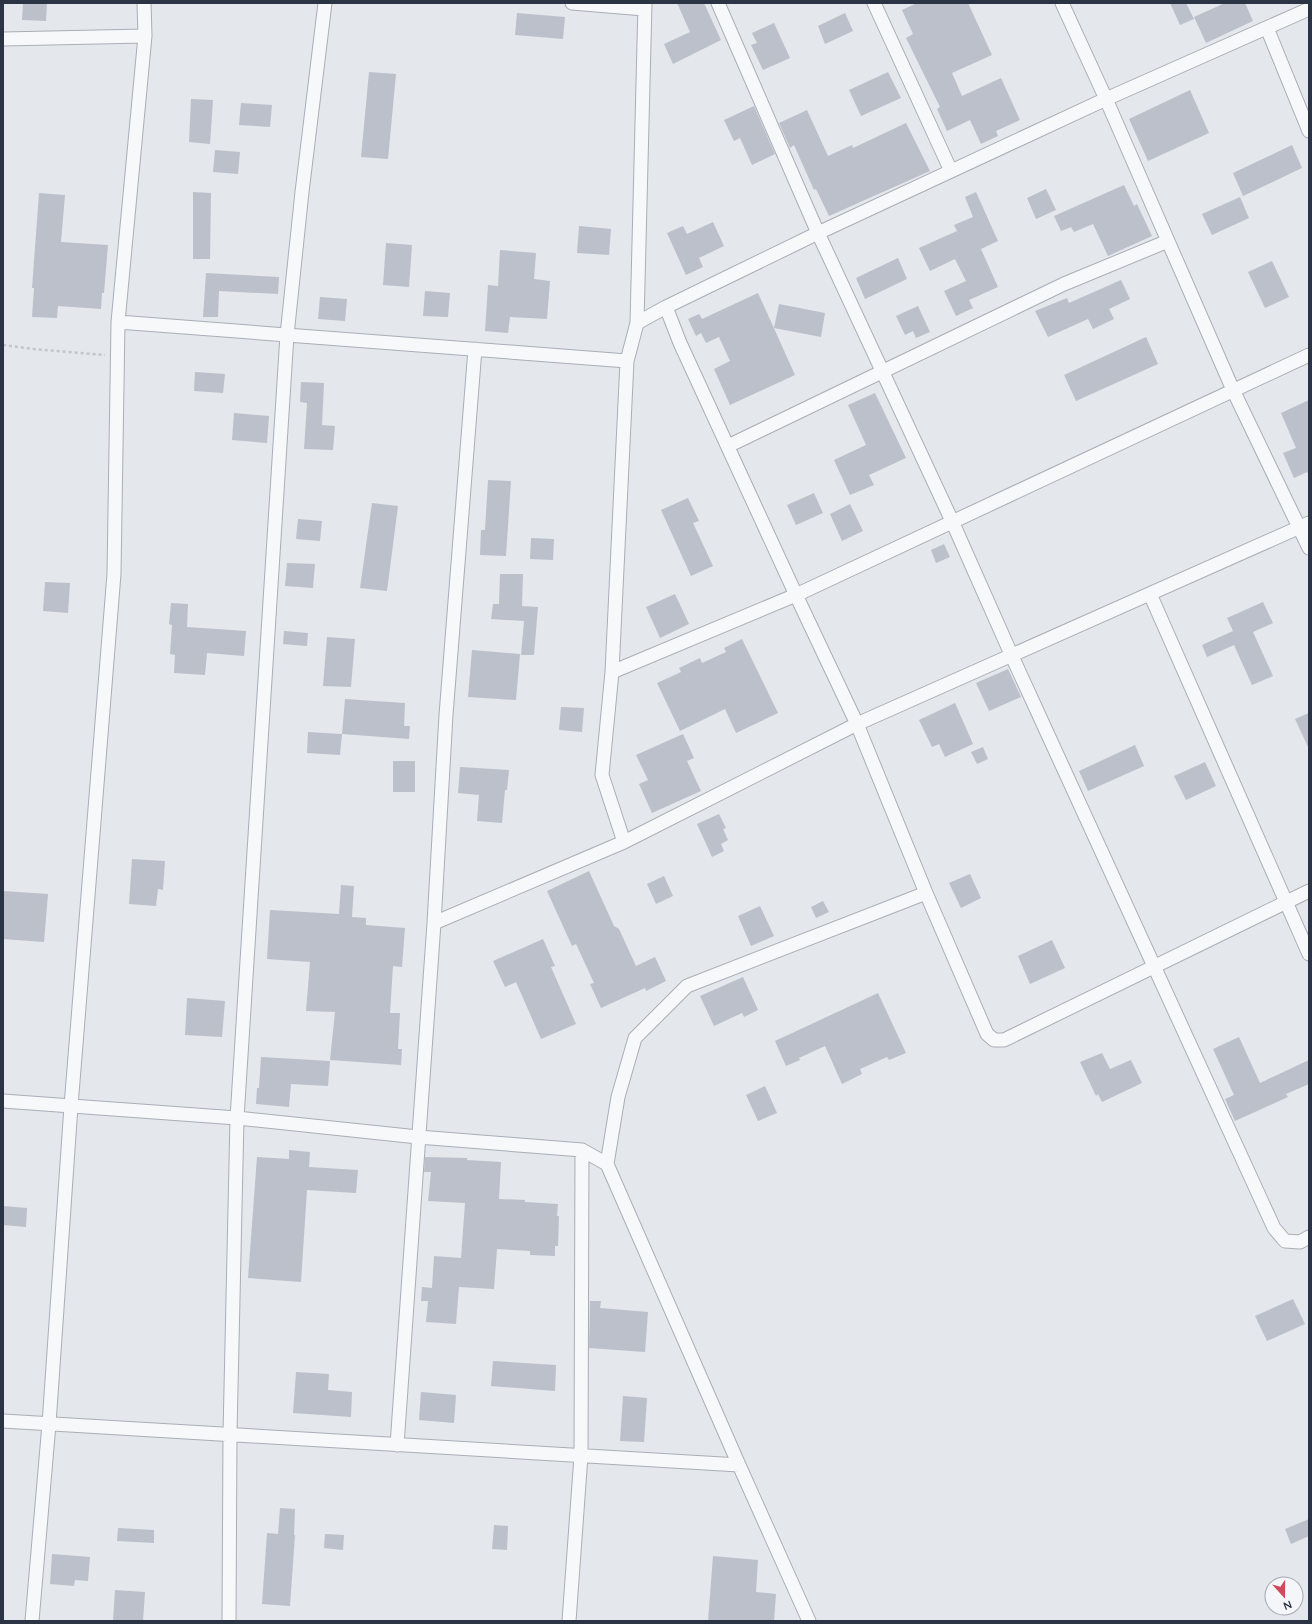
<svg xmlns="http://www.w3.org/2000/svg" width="1312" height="1624" viewBox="0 0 1312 1624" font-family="Quicksand,sans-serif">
<rect width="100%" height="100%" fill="#e4e7ec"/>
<path fill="#bbc0ca" d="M 23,3 L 47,3 L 46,21 L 22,20 Z
M 677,3 L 704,3 L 721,40 L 673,64 L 664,44 L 690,32 Z
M 917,3 L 968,3 L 992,55 L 952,73 L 962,96 L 1001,78 L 1020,120 L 996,131 L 998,136 L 981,144 L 970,120 L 947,131 L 937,109 L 940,107 L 906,38 L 913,34 L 902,10 Z
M 1170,3 L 1186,3 L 1194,19 L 1180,25 Z
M 1225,3 L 1245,3 L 1253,21 L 1206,43 L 1194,17 Z
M 517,13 L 565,17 L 563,39 L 515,35 Z
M 845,13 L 853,31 L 825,44 L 818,26 Z
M 774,23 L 790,58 L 763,70 L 751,45 L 757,43 L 752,33 Z
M 369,72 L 396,74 L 388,159 L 361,157 Z
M 888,72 L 901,98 L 861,116 L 849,90 Z
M 1190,90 L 1209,133 L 1148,161 L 1129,119 Z
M 191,99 L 213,100 L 210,144 L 189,142 Z
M 241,103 L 272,105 L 270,127 L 239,125 Z
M 754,106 L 775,154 L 752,165 L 740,138 L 734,141 L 724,120 Z
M 807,110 L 828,156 L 852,145 L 853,148 L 906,123 L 930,171 L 829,216 L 816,189 L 814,190 L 794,145 L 790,148 L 779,123 Z
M 1292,145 L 1302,168 L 1243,196 L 1233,173 Z
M 215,150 L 240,152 L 238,174 L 213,172 Z
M 1124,185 L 1134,206 L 1137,204 L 1152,236 L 1108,256 L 1093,224 L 1074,232 L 1071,227 L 1061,231 L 1054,216 Z
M 1046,189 L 1056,210 L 1036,219 L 1027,198 Z
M 193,192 L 211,193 L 210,259 L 193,259 Z
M 976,192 L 998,241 L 981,249 L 998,287 L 969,300 L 973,308 L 956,316 L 944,291 L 966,281 L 955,259 L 930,271 L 919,248 L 957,231 L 954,225 L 973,217 L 965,197 Z
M 39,193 L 65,195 L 61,242 L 108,245 L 104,293 L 102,293 L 101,309 L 58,306 L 57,318 L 32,317 L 34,288 L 32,288 Z
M 1240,197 L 1249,218 L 1212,235 L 1202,214 Z
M 713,222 L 724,246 L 699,258 L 703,267 L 686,275 L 667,233 L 683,226 L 687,234 Z
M 579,226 L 611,229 L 609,255 L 577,253 Z
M 386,243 L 412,245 L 409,287 L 383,285 Z
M 500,250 L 536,253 L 534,279 L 550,281 L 547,319 L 510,317 L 508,333 L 485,331 L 488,285 L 498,286 Z
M 898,258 L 907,279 L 865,299 L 856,278 Z
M 1272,261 L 1289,297 L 1265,308 L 1248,272 Z
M 206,273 L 279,277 L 278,294 L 219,291 L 218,317 L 203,317 Z
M 1121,280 L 1130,299 L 1109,309 L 1114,319 L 1093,329 L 1088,319 L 1048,337 L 1035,311 L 1067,298 L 1069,303 Z
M 425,291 L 450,293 L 448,317 L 423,316 Z
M 758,293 L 795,375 L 730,405 L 714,369 L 730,361 L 719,337 L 706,343 L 701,333 L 696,336 L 688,319 L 699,314 L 702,319 Z
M 320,297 L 347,299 L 345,321 L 318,319 Z
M 779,304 L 825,313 L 821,337 L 774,328 Z
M 918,306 L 930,332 L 916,338 L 913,331 L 905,335 L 896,316 Z
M 1146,337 L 1158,364 L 1076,401 L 1064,375 Z
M 195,372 L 225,374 L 223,393 L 194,391 Z
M 301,382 L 324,383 L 322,425 L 335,426 L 333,450 L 304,449 L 307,403 L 300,402 Z
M 875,393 L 906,458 L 869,475 L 874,485 L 850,495 L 834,460 L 866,445 L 848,405 Z
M 1309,400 L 1309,476 L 1307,472 L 1294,478 L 1283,453 L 1296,448 L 1281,413 Z
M 234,413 L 269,416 L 267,443 L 232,440 Z
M 488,480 L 511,481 L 506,556 L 480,555 L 481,530 L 485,530 Z
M 814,493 L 823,513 L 796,525 L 787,505 Z
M 688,498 L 699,521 L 693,523 L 713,566 L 691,576 L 661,510 Z
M 372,503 L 398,506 L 387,591 L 360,588 Z
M 850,504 L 863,531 L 842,541 L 830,514 Z
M 298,519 L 322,521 L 320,541 L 296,539 Z
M 531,538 L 554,539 L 553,560 L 530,559 Z
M 944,544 L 950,557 L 936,563 L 931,550 Z
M 287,563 L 315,564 L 313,588 L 285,586 Z
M 500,574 L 523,574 L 522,606 L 538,607 L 534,655 L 521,655 L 524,621 L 491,619 L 493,604 L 499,604 Z
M 45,582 L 70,583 L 68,613 L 43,611 Z
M 675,594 L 689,624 L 660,638 L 646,607 Z
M 1263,602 L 1273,623 L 1253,632 L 1273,676 L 1252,685 L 1234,645 L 1207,657 L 1202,645 L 1233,631 L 1227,618 Z
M 171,603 L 188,604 L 187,627 L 246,631 L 244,656 L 207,653 L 205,675 L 174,673 L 175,655 L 170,654 L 172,625 L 169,624 Z
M 284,631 L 308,633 L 307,646 L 283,644 Z
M 327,637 L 355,639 L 351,687 L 323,686 Z
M 742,639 L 778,713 L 736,733 L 725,709 L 680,731 L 657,683 L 681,672 L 679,668 L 700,658 L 702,663 L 726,652 L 724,648 Z
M 472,650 L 520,654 L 516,700 L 468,697 Z
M 1008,669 L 1021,697 L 989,711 L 976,683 Z
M 345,699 L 405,703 L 404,726 L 410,726 L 409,739 L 342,734 Z
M 955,703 L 973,744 L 945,757 L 939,744 L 932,747 L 919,720 Z
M 561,707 L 584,708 L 582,732 L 559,730 Z
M 1309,713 L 1309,749 L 1295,719 Z
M 308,732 L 342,734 L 340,755 L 307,753 Z
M 683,734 L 694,758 L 687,761 L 701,791 L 652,813 L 639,784 L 648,780 L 636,755 Z
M 1135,745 L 1144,766 L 1088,791 L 1079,771 Z
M 983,747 L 988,759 L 977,764 L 971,752 Z
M 393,761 L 415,761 L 415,792 L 393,792 Z
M 1205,762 L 1216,786 L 1186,800 L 1174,776 Z
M 460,767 L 509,770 L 507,790 L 505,790 L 502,823 L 477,821 L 479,795 L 458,793 Z
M 719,814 L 726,828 L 723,829 L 728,840 L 721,844 L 724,851 L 712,857 L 697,824 Z
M 132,859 L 165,861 L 163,890 L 158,889 L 156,906 L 129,904 Z
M 589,871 L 614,926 L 619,929 L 636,966 L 655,957 L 666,981 L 646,991 L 645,988 L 601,1008 L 590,984 L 594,983 L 576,944 L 572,946 L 547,891 Z
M 970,874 L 981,898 L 961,908 L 949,883 Z
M 664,876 L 673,896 L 656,904 L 647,884 Z
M 341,885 L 354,886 L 352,917 L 366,918 L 366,925 L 405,928 L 402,967 L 393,966 L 390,1013 L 400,1013 L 398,1049 L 402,1049 L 401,1065 L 330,1060 L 335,1012 L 306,1011 L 310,962 L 267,959 L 270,910 L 339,914 Z
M 3,891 L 48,894 L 44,942 L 3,939 Z
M 823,901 L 829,912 L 816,918 L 811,907 Z
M 760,906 L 774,936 L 751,946 L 738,916 Z
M 543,939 L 555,966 L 551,967 L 576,1024 L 541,1039 L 516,982 L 505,987 L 493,961 Z
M 1052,940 L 1065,968 L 1030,984 L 1018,956 Z
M 743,977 L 758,1010 L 744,1017 L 742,1013 L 714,1026 L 700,996 Z
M 878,993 L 906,1053 L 889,1060 L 887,1057 L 860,1069 L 862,1074 L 842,1084 L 825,1046 L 799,1058 L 800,1060 L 786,1066 L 775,1041 Z
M 187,998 L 225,1001 L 222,1037 L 185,1035 Z
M 1239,1037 L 1260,1083 L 1309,1060 L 1309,1084 L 1286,1094 L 1288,1097 L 1235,1121 L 1225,1099 L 1234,1095 L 1213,1049 Z
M 1102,1053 L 1110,1069 L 1131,1060 L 1142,1083 L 1102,1102 L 1098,1094 L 1096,1096 L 1080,1062 Z
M 261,1057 L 330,1061 L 328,1086 L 291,1084 L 289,1107 L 256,1104 L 257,1088 L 259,1088 Z
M 765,1086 L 777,1113 L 758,1121 L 746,1095 Z
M 289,1150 L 310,1152 L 309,1167 L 358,1170 L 356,1193 L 307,1190 L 301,1282 L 248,1278 L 257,1157 L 289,1159 Z
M 425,1157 L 467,1158 L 467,1160 L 501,1162 L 499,1199 L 525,1200 L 525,1202 L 558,1204 L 557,1216 L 559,1216 L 558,1246 L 555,1246 L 555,1256 L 530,1255 L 530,1251 L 497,1249 L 494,1289 L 459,1287 L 456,1324 L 426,1322 L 428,1301 L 421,1301 L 422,1287 L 432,1288 L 434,1256 L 461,1258 L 465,1203 L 428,1201 L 431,1172 L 424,1172 Z
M 3,1206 L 27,1208 L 26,1227 L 3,1225 Z
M 1293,1299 L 1305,1324 L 1267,1341 L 1255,1316 Z
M 590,1301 L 601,1301 L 600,1308 L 648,1312 L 645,1352 L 589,1348 Z
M 493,1361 L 556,1365 L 555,1391 L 491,1386 Z
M 296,1372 L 329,1374 L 328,1390 L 352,1392 L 351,1417 L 293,1413 Z
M 421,1392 L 456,1395 L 454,1423 L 419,1420 Z
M 623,1396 L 647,1398 L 644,1442 L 620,1441 Z
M 280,1508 L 295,1509 L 294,1535 L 295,1535 L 290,1606 L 262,1604 L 267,1533 L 278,1534 Z
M 1309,1519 L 1309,1536 L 1291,1544 L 1285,1529 Z
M 494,1525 L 508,1526 L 507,1550 L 492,1549 Z
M 118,1528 L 154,1530 L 154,1543 L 117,1541 Z
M 325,1534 L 344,1535 L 343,1550 L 324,1548 Z
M 52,1554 L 90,1557 L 88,1581 L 75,1580 L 74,1586 L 50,1584 Z
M 713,1556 L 758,1560 L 756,1592 L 776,1594 L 774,1621 L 708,1621 Z
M 115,1590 L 145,1592 L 143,1621 L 113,1621 Z"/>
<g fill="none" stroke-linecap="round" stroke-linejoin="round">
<g stroke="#a9aeb7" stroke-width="15">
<path id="street" d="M 572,3 L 644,9
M 718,3 L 818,233 L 952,521 L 1011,654 L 1274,1228 L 1285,1241 L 1300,1242 L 1309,1237
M 874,3 L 951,171
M 1062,3 L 1106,99 L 1233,390 L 1309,548
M 1267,28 L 1309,131
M 3,39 L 145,36
M 666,307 L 680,343 L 796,595 L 857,724 L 926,893 L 987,1034 L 994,1040 L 1004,1040 L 1309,891
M 118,322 L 627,361
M 637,323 L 666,307 L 818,233 L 1106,99 L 1309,9
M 728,446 L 1064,284 L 1168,241
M 1150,594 L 1309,954
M 612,672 L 796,595 L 1309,355
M 624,842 L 602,775 L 612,672 L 627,361 L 637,323 L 645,3
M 434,923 L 624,842 L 857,724 L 1309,523
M 3,1101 L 237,1118 L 418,1137 L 582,1150 L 607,1164 L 739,1465 L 809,1621
M 607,1164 L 618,1097 L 635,1038 L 687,986 L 926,893
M 3,1421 L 739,1465
M 397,1445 L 434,923 L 446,715 L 475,349
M 32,1621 L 49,1424 L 71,1106 L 114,574 L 118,322 L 145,36 L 144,3
M 229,1621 L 230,1434 L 237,1118 L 287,335 L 302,192 L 325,3
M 569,1621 L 581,1456 L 582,1150"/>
</g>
<path stroke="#c2c5cb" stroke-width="2.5" stroke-dasharray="3 3" stroke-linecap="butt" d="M 3,345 L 34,349 L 105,355"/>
<use href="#street" stroke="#f7f8fa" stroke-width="13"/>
</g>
<rect width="1312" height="1624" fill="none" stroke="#2b3445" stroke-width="8"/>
<g transform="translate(1284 1596) rotate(159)"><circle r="19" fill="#f4f6f9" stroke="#a4a8b1"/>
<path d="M0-3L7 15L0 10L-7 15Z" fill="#d1495b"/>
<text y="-6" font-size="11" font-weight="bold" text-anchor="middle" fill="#2b3445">N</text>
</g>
</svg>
